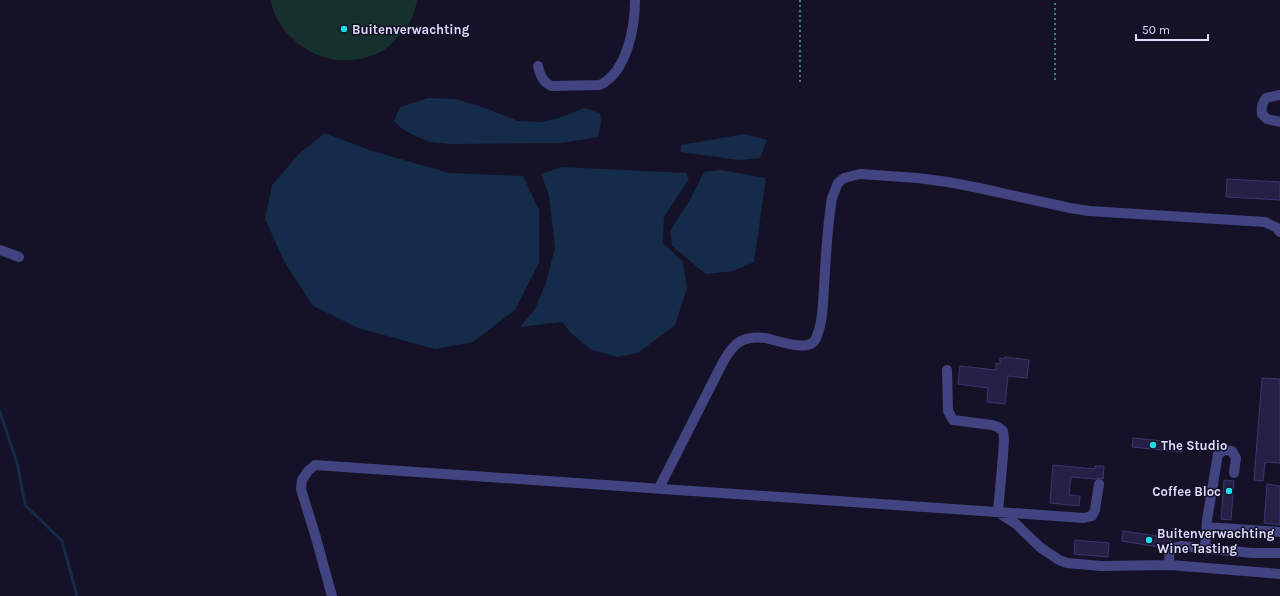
<svg xmlns="http://www.w3.org/2000/svg" width="1280" height="596" viewBox="0 0 1280 596" font-family="Karla,sans-serif">
<rect width="100%" height="100%" fill="#151227"/>
<path fill="#16302e" d="M 271,0 L 417,0 C 415,15 407,29 396,39 C 392,43 388,47 384,50 C 350,69 312,61 287,33 C 279,24 272,11 271,0 Z"/>
<path fill="#142b49" d="M 428,98 L 456,99 L 488,109 L 518,121 L 543,122 L 562,117 L 584,108 L 600,113 L 601,123 L 598,137 L 561,143 L 450,144 L 430,142 L 413,135 L 401,128 L 394,121 L 400,107 Z
M 325,133 L 369,150 L 449,173 L 523,176 L 539,210 L 539,263 L 515,310 L 473,342 L 435,349 L 358,328 L 313,306 L 284,261 L 265,219 L 272,185 L 300,153 Z
M 744,134 L 767,140 L 760,158 L 739,160 L 681,152 L 681,145 Z
M 562,167 L 686,173 L 689,179 L 664,217 L 663,243 L 683,262 L 687,288 L 675,325 L 638,353 L 617,357 L 590,349 L 571,333 L 562,322 L 520,327 L 535,309 L 546,283 L 555,248 L 549,195 L 541,174 Z
M 721,170 L 766,178 L 754,262 L 733,271 L 706,274 L 672,246 L 670,231 L 691,198 L 704,172 Z"/>
<g fill="none" stroke-linecap="round" stroke-linejoin="round">
<path stroke="#142b49" stroke-width="3" d="M 0,412 L 18,466 L 25,505 L 62,541 L 77,596"/>
</g>
<path fill="#262046" stroke="#3d3570" d="M 1227,179 L 1280,182 L 1280,200 L 1226,197 Z
M 1005,357 L 1029,360 L 1027,378 L 1008,376 L 1005,404 L 987,402 L 988,388 L 958,384 L 960,366 L 996,370 L 996,363 L 1000,364 L 1000,358 L 1004,359 Z
M 1262,378 L 1280,379 L 1280,463 L 1265,462 L 1263,481 L 1254,480 Z
M 1133,438 L 1183,443 L 1182,452 L 1132,447 Z
M 1053,465 L 1095,469 L 1095,466 L 1104,466 L 1103,479 L 1100,478 L 1095,479 L 1071,477 L 1069,495 L 1080,496 L 1079,506 L 1050,503 Z
M 1224,480 L 1234,481 L 1231,520 L 1221,519 Z
M 1267,484 L 1280,486 L 1280,525 L 1264,523 Z
M 1123,531 L 1171,538 L 1170,543 L 1165,548 L 1122,541 Z
M 1075,540 L 1109,543 L 1108,557 L 1074,554 Z"/>
<g fill="none" stroke-linecap="round" stroke-linejoin="round">
<path stroke="#3cafa3" stroke-width="1.5" stroke-dasharray="2 3" stroke-linecap="butt" d="M 1055,80 L 1055,0
M 800,82 L 800,0"/>
<path stroke="#424381" stroke-width="10" d="M 538,66 C 540,75 542,81 551,86 L 600,85 C 627,72 635,27 635,0
M 1280,95 L 1266,98 C 1262,103 1261,108 1262,114 L 1267,119 L 1280,122
M 0,250 L 19,257
M 947,370 L 948,411 L 953,420 L 992,425 L 998,427 L 1003,431 L 1004,439 L 1003,456 L 998,512
M 659,488 L 723,362 C 727,355 733,345 741,341 C 747,338 757,337 765,338 C 777,340 810,354 816,338 C 823,322 823,304 824,287 C 826,257 827,227 832,198 L 838,183 L 844,178 L 860,174 L 918,178 L 948,182 L 979,188 L 1070,208 L 1089,211 L 1265,222 L 1277,228 L 1280,232
M 998,512 L 1016,524 L 1041,548 L 1059,560 L 1067,563 L 1101,566 L 1170,565 L 1280,574
M 1207,527 L 1280,532
M 1205,549 L 1207,520 L 1218,454 L 1224,450 L 1232,451 L 1236,458 L 1234,473
M 1170,565 C 1168,553 1169,548 1181,546 L 1252,553 L 1280,553
M 332,596 L 316,538 L 301,489 L 302,480 L 308,471 L 315,465 L 1084,518 L 1092,516 L 1095,510 L 1099,484"/>
</g>
<g fill="#1adee9" stroke="#151227" stroke-width="1.5">
<circle cx="344" cy="29" r="4"/>
<circle cx="1153" cy="445" r="4"/>
<circle cx="1229" cy="491" r="4"/>
<circle cx="1149" cy="540" r="4"/>
</g>
<g text-anchor="middle" stroke-width="3" stroke-linejoin="round" paint-order="stroke">
<g font-size="13" font-weight="bold" fill="#dedcfc" stroke="#151227" text-anchor="start">
<text x="352" y="34">Buitenverwachting</text>
<text x="1161" y="450">The Studio</text>
<text x="1221" y="496" text-anchor="end">Coffee Bloc</text>
<text x="1157" y="538">Buitenverwachting<tspan x="1157" dy="15">Wine Tasting</tspan></text>
</g>
</g>
<path d="M1136 34v6h72v-6" fill="none" stroke="#dedcfc" stroke-width="2"/>
<text x="1142" y="34" font-size="12" fill="#dedcfc" stroke="#151227" stroke-width="3" paint-order="stroke">50 m</text>
</svg>
